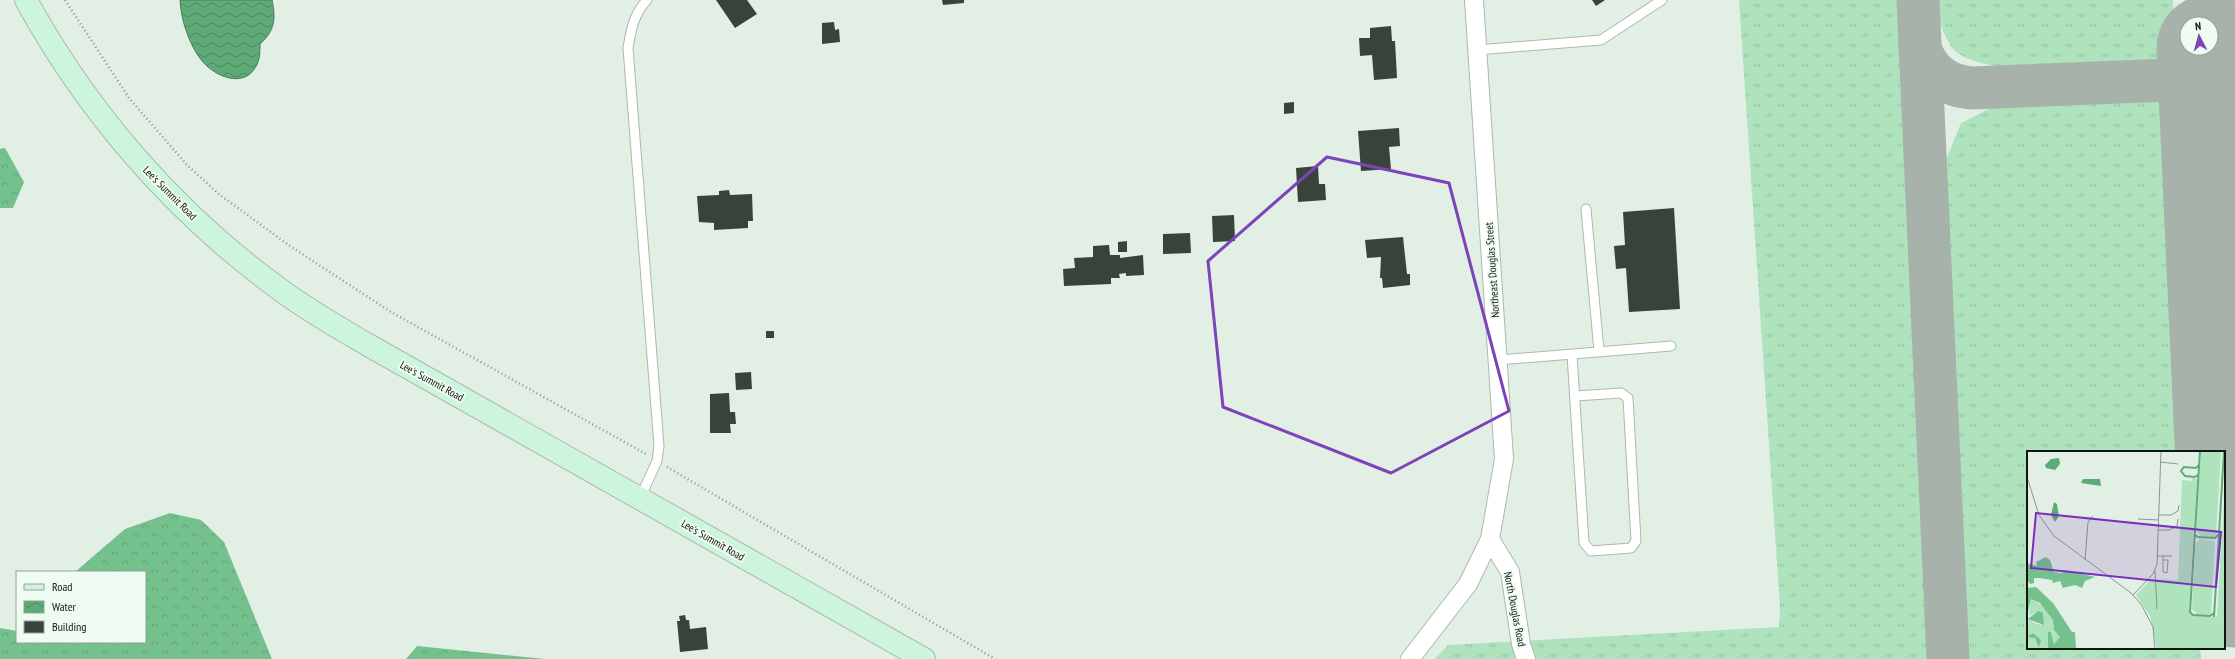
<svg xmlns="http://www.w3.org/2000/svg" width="2235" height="659" viewBox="0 0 2235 659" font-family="'PT Sans Narrow',sans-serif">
<defs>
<pattern id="grass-tufts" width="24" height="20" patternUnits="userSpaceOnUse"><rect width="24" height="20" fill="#aee3bd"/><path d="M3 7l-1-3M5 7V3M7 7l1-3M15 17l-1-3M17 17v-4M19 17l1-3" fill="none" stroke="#95c2a2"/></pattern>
<pattern id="forest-crowns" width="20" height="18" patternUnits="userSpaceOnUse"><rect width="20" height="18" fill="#75c18d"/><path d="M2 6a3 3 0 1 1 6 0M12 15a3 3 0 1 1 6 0" fill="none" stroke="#64a579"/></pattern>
<pattern id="water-waves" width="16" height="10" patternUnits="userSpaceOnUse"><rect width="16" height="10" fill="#5fab78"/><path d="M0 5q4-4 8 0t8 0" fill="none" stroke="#4d8a61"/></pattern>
</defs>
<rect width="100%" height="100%" fill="#e2efe5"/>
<path fill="url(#grass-tufts)" d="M 1739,0 L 1906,0 L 1937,659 L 1435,659 L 1448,645 L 1779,627 L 1780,608 Z
M 1934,0 L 2173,0 L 2175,50 C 2166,54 2155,60 2144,62 C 2104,71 1993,77 1959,54 C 1947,47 1935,13 1934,0 Z
M 2149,96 L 2175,107 L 2191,452 L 2028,452 L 2028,648 L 2200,648 L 2201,659 L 1962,659 L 1944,236 L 1946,160 L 1961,123 L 1993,107 L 2066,97 Z"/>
<path fill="url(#forest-crowns)" d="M 5,148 L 24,182 L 13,208 L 0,208 L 0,149 Z
M 170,513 L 201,520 L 224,542 L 272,659 L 0,659 L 0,628 L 17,631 L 17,642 L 145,642 L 145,572 L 75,572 L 125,529 Z
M 417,646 L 545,659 L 406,659 Z"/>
<path fill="url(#water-waves)" stroke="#487e5a" d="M 180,0 L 272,0 C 276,18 275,31 260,44 C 260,50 260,57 258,62 C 248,89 218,79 203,62 C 190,47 181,21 180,0 Z"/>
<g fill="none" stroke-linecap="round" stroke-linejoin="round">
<path stroke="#a7b2aa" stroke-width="43" d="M 1918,0 L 1948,659
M 1920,46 C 1926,72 1948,87 1973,88 L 2169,80 C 2187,76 2199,66 2206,48
M 2169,80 C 2198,82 2210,104 2214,131"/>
<path stroke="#a7b2aa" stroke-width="107" d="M 2210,48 L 2235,594"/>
</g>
<path fill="#39433b" d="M 716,0 L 747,0 L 757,14 L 735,28 Z
M 942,0 L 964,0 L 964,3 L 943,5 Z
M 1592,0 L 1605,0 L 1596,6 Z
M 834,22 L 835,30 L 839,29 L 840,42 L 822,44 L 822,23 Z
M 1391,26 L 1392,41 L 1395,41 L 1397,78 L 1374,80 L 1372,55 L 1360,56 L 1359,38 L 1370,38 L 1370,28 Z
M 1294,102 L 1294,113 L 1284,114 L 1284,103 Z
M 1399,128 L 1400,146 L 1389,147 L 1391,169 L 1361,171 L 1358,131 Z
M 1318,166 L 1319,184 L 1325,184 L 1326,200 L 1298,202 L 1296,168 Z
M 729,190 L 730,195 L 752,194 L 753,221 L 748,221 L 748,228 L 714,230 L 714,223 L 699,222 L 697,196 L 719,195 L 719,191 Z
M 1674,208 L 1680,309 L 1629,312 L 1626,268 L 1616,269 L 1614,246 L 1625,245 L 1623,212 Z
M 1234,215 L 1235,241 L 1213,242 L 1212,216 Z
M 1190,233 L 1191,253 L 1163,254 L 1163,234 Z
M 1403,237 L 1407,274 L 1410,274 L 1410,285 L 1383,288 L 1382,278 L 1380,278 L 1381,257 L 1367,258 L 1365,240 Z
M 1127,241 L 1127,252 L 1118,252 L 1118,242 Z
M 1109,245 L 1110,255 L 1120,255 L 1120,258 L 1143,255 L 1144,275 L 1126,276 L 1126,273 L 1119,274 L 1120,278 L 1111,278 L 1111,284 L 1064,286 L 1063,269 L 1075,268 L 1074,258 L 1093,257 L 1093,246 Z
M 766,331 L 774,331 L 774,338 L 766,338 Z
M 751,372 L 752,389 L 736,390 L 735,373 Z
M 729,393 L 730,412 L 735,412 L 736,424 L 730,424 L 731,433 L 710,433 L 710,394 Z
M 685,615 L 686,620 L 689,620 L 690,629 L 706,627 L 708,649 L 680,652 L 677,621 L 680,621 L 679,616 Z"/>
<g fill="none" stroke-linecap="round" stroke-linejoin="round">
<g stroke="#acb9af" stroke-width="11">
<path id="lane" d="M 1477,50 L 1601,40 L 1662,0
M 1586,209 L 1599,351
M 1572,355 L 1584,543 L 1591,551 L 1631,548 L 1636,541 L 1628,398 L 1621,393 L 1575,396
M 1498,360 L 1671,346
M 640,498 L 657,461 L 659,446 L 628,48 C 631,29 634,14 647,0"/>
</g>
<g stroke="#acb9af" stroke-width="20">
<path id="street" d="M 1490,539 L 1510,572 L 1521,644 L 1526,659
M 1410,659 L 1468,584 L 1490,539 L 1504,459 L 1474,0"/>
</g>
<g stroke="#acb9af" stroke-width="24">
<path id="secondary" d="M 26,0 C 88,113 174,212 278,288 C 307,310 339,328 370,346 L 924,659"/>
</g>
<path stroke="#8b948d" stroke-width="2.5" stroke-dasharray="1 3" stroke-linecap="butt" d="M 65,0 L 129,98 L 187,165 L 220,195 L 290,246 L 391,312 L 646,454
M 667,467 L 995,659"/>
<use href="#lane" stroke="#fff" stroke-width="9"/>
<use href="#street" stroke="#fff" stroke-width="18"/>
<use href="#secondary" stroke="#cdf5dc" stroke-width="22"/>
</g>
<path fill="none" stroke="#7d43b9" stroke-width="3" stroke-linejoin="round" d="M 1327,157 L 1449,183 L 1509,411 L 1391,473 L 1223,407 L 1208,261 Z"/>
<g text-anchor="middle" stroke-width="4" stroke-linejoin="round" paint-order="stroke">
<g font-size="11" fill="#111613" stroke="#effcf2">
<text transform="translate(170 193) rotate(45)" y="4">Lee's Summit Road</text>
<text transform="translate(1492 270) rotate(-94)" y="4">Northeast Douglas Street</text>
<text transform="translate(432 381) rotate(29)" y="4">Lee's Summit Road</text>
<text transform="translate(713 540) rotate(30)" y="4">Lee's Summit Road</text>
<text transform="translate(1515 609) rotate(79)" y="4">North Douglas Road</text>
</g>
</g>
<g transform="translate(2027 451)">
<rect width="198" height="198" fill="#e2efe5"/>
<path d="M 174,0 L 194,0 L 189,85 L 186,86 L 174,85 L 169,80 ZM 165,27 L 170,28 L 162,160 L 166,165 L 190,166 L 198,35 L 198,198 L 130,198 L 123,165 L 109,144 L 124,128 L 151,129 L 155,29 L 165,30 ZM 173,88 L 188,90 L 184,163 L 178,164 L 170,163 L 165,158 L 168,98 L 169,92 ZM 4,148 L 16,155 L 26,169 L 27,179 L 33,186 L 27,193 L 25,183 L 22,184 L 21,198 L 3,198 L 0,193 L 0,186 L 8,187 L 12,197 L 14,189 L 0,184 ZM 11,160 L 17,163 L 14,174 L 5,171 L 2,165 Z" fill="#aee3bd" fill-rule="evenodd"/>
<path d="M 19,106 L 23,109 L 27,121 L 35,122 L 38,119 L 68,126 L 58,130 L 55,137 L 48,134 L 36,137 L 33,130 L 26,132 L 25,129 L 12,127 L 7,127 L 7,132 L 3,133 L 0,129 L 0,112 L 10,115 L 9,111 ZM 9,136 L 26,152 L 45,181 L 48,181 L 49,198 L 21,198 L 21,181 L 24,181 L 27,193 L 33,186 L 27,179 L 26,169 L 13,152 L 4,148 L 0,165 L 0,137 ZM 11,160 L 16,162 L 17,174 L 1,168 ZM 6,182 L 14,189 L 12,197 L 8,187 L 0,186 Z" fill="#75c18d"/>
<path d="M 32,7 L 33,13 L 28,19 L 19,17 L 18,14 L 24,8 ZM 56,28 L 73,28 L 74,35 L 54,32 ZM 27,51 L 30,53 L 32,65 L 28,71 L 24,64 Z" fill="#5fab78"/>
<path fill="none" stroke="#5fab78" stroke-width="2" d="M 173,0 L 163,161 L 166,164 L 183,165 L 187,162M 172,23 L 168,26 L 158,25 L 154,20 L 157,16 L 169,17 L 172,14M 168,84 L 171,86 L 188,87 L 192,83M 187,166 L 197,0"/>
<path fill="none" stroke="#8e9891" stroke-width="1" d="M 133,11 L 151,13M 0,26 L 12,64 L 27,85 L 104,142 L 114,153 L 126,176 L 128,198M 132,64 L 144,64 L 151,60 L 152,54M 111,68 L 132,69M 131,79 L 142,79 L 150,75 L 151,68M 130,105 L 145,105M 58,109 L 61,71 L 66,65M 136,109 L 141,109 L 140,122 L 136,121 L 136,105M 128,120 L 130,158M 106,144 L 126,123 L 130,113 L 134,0"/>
<path fill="#7b2cbf" fill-opacity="0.15" stroke="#7b2cbf" stroke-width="2" d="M 9,62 L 194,81 L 189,136 L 4,117 Z"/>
<rect width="198" height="198" fill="none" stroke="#111613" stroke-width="2"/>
</g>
<rect x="16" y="571" width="130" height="72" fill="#effcf2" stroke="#96a099"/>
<rect x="24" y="584" width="20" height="6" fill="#cdf5dc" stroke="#96a099"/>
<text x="52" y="591" font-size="12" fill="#111613">Road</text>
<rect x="24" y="601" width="20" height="12" fill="url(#water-waves)" stroke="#96a099"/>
<text x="52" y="611" font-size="12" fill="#111613">Water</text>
<rect x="24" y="621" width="20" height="12" fill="#39433b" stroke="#96a099"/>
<text x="52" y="631" font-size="12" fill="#111613">Building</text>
<g transform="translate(2199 36) rotate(354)"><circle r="19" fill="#effcf2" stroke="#96a099"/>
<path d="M0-3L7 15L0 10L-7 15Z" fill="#7d43b9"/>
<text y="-6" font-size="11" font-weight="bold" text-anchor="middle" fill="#111613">N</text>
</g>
</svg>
